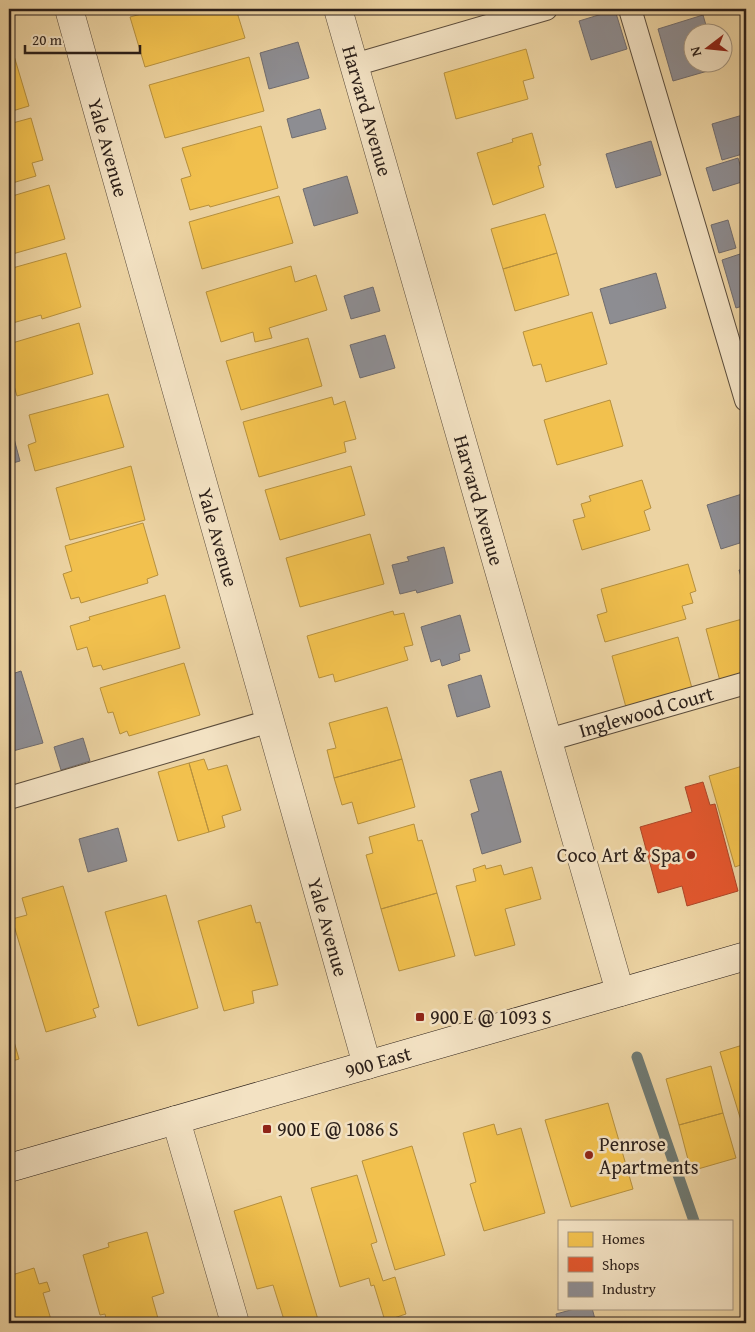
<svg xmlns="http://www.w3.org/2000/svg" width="755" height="1332" viewBox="0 0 755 1332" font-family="'Gentium Book Plus',serif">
<rect width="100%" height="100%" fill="#ecd3a2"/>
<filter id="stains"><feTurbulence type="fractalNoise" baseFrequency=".004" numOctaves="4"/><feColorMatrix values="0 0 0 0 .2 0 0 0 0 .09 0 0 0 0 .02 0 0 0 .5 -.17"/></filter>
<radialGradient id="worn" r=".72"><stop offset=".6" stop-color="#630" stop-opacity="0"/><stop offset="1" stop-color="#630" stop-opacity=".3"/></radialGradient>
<path fill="#f2c14e" stroke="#b6903e" d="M 160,9 L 236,9 L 245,38 L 145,67 L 130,17 Z
M 12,49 L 29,106 L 9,112 L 9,50 Z
M 526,49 L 534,78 L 523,81 L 528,99 L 456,119 L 444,73 Z
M 249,57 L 264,111 L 165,138 L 149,85 Z
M 31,118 L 43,160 L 32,163 L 36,176 L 9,184 L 9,124 Z
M 261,126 L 278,188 L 210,207 L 209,205 L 190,210 L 181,179 L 191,176 L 182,148 Z
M 532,133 L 541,165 L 538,166 L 544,187 L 493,205 L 477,153 L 513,142 L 512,139 Z
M 49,185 L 65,239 L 9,255 L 9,197 Z
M 279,196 L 293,243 L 202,269 L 189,222 Z
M 545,214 L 557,253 L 503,269 L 491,229 Z
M 66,253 L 81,307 L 42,319 L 41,315 L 9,324 L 9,269 Z
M 557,253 L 569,295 L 515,311 L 503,269 Z
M 291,266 L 295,282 L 316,275 L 327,310 L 269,328 L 272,338 L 255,342 L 253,332 L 221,342 L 206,292 Z
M 592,312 L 607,364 L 546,382 L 541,364 L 533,366 L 523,332 Z
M 79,323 L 93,374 L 17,396 L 9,369 L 9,344 Z
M 308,338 L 322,386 L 241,410 L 226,361 Z
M 108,394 L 124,447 L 35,471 L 28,445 L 36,442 L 29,415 Z
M 332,397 L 334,405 L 345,401 L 356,439 L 344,442 L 346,452 L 259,477 L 243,422 Z
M 610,400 L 623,446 L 557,465 L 544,420 Z
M 131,466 L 145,520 L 70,540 L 56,488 Z
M 351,466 L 365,515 L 280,540 L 265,490 Z
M 642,480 L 651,508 L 644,511 L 650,530 L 582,550 L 573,520 L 585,517 L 581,504 L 591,501 L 589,496 Z
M 143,523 L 158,575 L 147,579 L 148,583 L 81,603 L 79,597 L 71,599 L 63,574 L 72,571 L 65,546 Z
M 370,534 L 384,584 L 300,607 L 286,558 Z
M 688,564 L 696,591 L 690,593 L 693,603 L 682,606 L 686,619 L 605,642 L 597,615 L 607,612 L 601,589 Z
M 165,595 L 180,648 L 103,670 L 101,665 L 93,667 L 87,647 L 77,650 L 70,626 L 90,620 L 89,617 Z
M 393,611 L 394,615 L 404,613 L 413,645 L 404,647 L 408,660 L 335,682 L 333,674 L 319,678 L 307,636 Z
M 746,618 L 746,674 L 720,681 L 706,629 Z
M 678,637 L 693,692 L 627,711 L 612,656 Z
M 184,663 L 200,715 L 129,736 L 127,731 L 120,734 L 113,712 L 108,713 L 100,688 Z
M 387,707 L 402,759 L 334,778 L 327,750 L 336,748 L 329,723 Z
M 204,759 L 208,770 L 227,765 L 241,810 L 222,816 L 225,827 L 209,832 L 189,763 Z
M 402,759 L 415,807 L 358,824 L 352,802 L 342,805 L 334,778 Z
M 189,763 L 209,832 L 178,841 L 158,772 Z
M 746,765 L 746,863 L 735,867 L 709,776 Z
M 414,824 L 418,841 L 422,840 L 437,893 L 381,909 L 366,855 L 373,853 L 369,837 Z
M 485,865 L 486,869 L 501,865 L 504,875 L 532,867 L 541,899 L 505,909 L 515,945 L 475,956 L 456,886 L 476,881 L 473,869 Z
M 63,886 L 99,1007 L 93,1009 L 96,1017 L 46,1032 L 12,919 L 27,915 L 22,898 Z
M 437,893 L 455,956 L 399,971 L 381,909 Z
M 166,895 L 198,1008 L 138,1026 L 105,912 Z
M 251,905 L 256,923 L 260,922 L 278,985 L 252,991 L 254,1003 L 224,1011 L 198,921 Z
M 9,1024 L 19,1059 L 9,1062 Z
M 746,1044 L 746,1137 L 720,1052 Z
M 711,1066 L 723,1113 L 679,1125 L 666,1079 Z
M 608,1103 L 633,1189 L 571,1207 L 545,1120 Z
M 723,1113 L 736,1158 L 691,1171 L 679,1125 Z
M 494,1124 L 497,1135 L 521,1128 L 545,1213 L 484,1231 L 470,1184 L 476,1182 L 463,1133 Z
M 412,1146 L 445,1255 L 395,1270 L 362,1161 Z
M 357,1175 L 377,1242 L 371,1244 L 383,1281 L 395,1277 L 406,1314 L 385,1321 L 374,1285 L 371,1286 L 369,1278 L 340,1287 L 311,1188 Z
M 281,1196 L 319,1323 L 285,1323 L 273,1285 L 257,1289 L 234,1211 Z
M 147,1232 L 164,1293 L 152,1297 L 159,1322 L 107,1323 L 105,1314 L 100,1315 L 83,1255 L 109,1247 L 108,1243 Z
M 34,1268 L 39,1284 L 47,1282 L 50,1291 L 43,1293 L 52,1323 L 9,1323 L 9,1276 Z"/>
<path fill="#e4572e" stroke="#ac4628" d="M 703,782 L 710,805 L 715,804 L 738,891 L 687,906 L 682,886 L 658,893 L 640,827 L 692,812 L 685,787 Z"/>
<path fill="#8d8d92" stroke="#706c6e" d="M 615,10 L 627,49 L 591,60 L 579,21 Z
M 703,15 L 708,32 L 692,32 L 692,62 L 717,62 L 718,68 L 673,81 L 658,29 Z
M 298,42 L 309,78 L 269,89 L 260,53 Z
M 320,109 L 326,129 L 292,138 L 287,119 Z
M 746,114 L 746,153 L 722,160 L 712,124 Z
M 651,141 L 661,175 L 616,188 L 606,154 Z
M 738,158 L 745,181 L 713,191 L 706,168 Z
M 347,176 L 358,213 L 314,226 L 303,189 Z
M 728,220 L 736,248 L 719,253 L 711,225 Z
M 746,252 L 746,305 L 736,308 L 722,260 Z
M 656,273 L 666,308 L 610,324 L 600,289 Z
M 373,287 L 380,311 L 351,319 L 344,296 Z
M 385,335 L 395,368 L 360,378 L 350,345 Z
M 9,420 L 20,461 L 9,464 Z
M 742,494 L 746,507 L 746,541 L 721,549 L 707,505 Z
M 444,547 L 453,583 L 417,593 L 416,590 L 400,594 L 392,565 L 409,561 L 407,557 Z
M 746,568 L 746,591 L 745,591 L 739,570 Z
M 460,615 L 470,651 L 459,654 L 460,660 L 442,666 L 440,659 L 431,662 L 421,627 Z
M 21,671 L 43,743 L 9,752 L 9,675 Z
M 481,675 L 490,707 L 457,717 L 448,685 Z
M 83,738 L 90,761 L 61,770 L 54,747 Z
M 501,771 L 521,842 L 482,854 L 471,814 L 479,811 L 470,780 Z
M 118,828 L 127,861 L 88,872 L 79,839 Z
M 578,1308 L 592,1308 L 596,1323 L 558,1323 L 556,1314 Z"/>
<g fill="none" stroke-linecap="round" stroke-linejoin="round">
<path stroke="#6f7a73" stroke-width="11" d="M 637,1057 L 694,1221"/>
<g stroke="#5b4c3b" stroke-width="24">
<g id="lane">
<path d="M 630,9 L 746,400"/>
<path d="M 354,65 L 546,9"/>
<path id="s1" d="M 548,740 L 746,683"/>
<path d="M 9,798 L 270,721"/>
</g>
</g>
<g stroke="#5b4c3b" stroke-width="29">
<g id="street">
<path id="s2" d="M 69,9 L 367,1065"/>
<path id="s3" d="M 338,9 L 620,992"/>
<path d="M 176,1120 L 235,1323"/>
</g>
</g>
<g stroke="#2b1f19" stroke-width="29">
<g id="secondary">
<path id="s4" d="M 9,1168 L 746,956"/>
</g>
</g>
<use href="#lane" stroke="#f3e2c3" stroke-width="22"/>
<use href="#street" stroke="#f3e2c3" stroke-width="28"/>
<use href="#secondary" stroke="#f3e2c3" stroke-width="28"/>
</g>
<g fill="#8f2418" stroke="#f3e2c3" stroke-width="2">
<circle cx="691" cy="855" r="5"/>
<rect x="415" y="1012" width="10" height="10" rx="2.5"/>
<rect x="262" y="1124" width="10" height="10" rx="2.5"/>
<circle cx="589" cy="1155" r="5"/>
</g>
<g text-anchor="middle" stroke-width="5" stroke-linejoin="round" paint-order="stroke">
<g font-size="20" fill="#2b1f19" stroke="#f3e2c3">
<text dy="7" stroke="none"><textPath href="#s3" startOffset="106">Harvard Avenue</textPath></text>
<text dy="7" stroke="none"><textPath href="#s2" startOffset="144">Yale Avenue</textPath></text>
<text dy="7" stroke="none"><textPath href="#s3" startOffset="511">Harvard Avenue</textPath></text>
<text dy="7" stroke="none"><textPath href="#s2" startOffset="549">Yale Avenue</textPath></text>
<text dy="7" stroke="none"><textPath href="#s1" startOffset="102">Inglewood Court</textPath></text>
<text dy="7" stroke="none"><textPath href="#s2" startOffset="954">Yale Avenue</textPath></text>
<text dy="7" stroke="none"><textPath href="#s4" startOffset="384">900 East</textPath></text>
</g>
<g font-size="20" fill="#2b1f19" stroke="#f3e2c3" text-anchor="start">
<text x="681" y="862" text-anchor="end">Coco Art &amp; Spa</text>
<text x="430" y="1024">900 E @ 1093 S</text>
<text x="277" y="1136">900 E @ 1086 S</text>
<text x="599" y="1151">Penrose<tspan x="599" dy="23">Apartments</tspan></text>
</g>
</g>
<rect width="755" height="1332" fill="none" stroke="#ecd3a2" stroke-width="30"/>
<rect x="10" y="10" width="735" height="1312" fill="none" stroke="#2b1f19" stroke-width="2.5"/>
<rect x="15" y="15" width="725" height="1302" fill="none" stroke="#2b1f19"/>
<rect x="558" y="1220" width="175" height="90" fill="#f3e2c3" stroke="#a3947f"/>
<rect x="568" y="1232" width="25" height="15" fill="#f2c14e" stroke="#a3947f"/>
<text x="602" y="1244" font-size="15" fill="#2b1f19">Homes</text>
<rect x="568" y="1257" width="25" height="15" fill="#e4572e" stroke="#a3947f"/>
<text x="602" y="1270" font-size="15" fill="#2b1f19">Shops</text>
<rect x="568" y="1282" width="25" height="15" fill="#8d8d92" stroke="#a3947f"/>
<text x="602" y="1294" font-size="15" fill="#2b1f19">Industry</text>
<g transform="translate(708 48) rotate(254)"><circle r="24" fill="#f3e2c3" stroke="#a3947f"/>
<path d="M0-4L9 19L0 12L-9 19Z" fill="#8f2418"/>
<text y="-8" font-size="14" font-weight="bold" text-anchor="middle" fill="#2b1f19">N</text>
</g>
<path d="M25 45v8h115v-8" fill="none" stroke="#2b1f19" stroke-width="2.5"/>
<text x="32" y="45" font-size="15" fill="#2b1f19" stroke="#f3e2c3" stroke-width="4" paint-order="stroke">20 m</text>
<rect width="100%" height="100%" filter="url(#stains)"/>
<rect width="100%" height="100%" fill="url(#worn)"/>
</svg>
